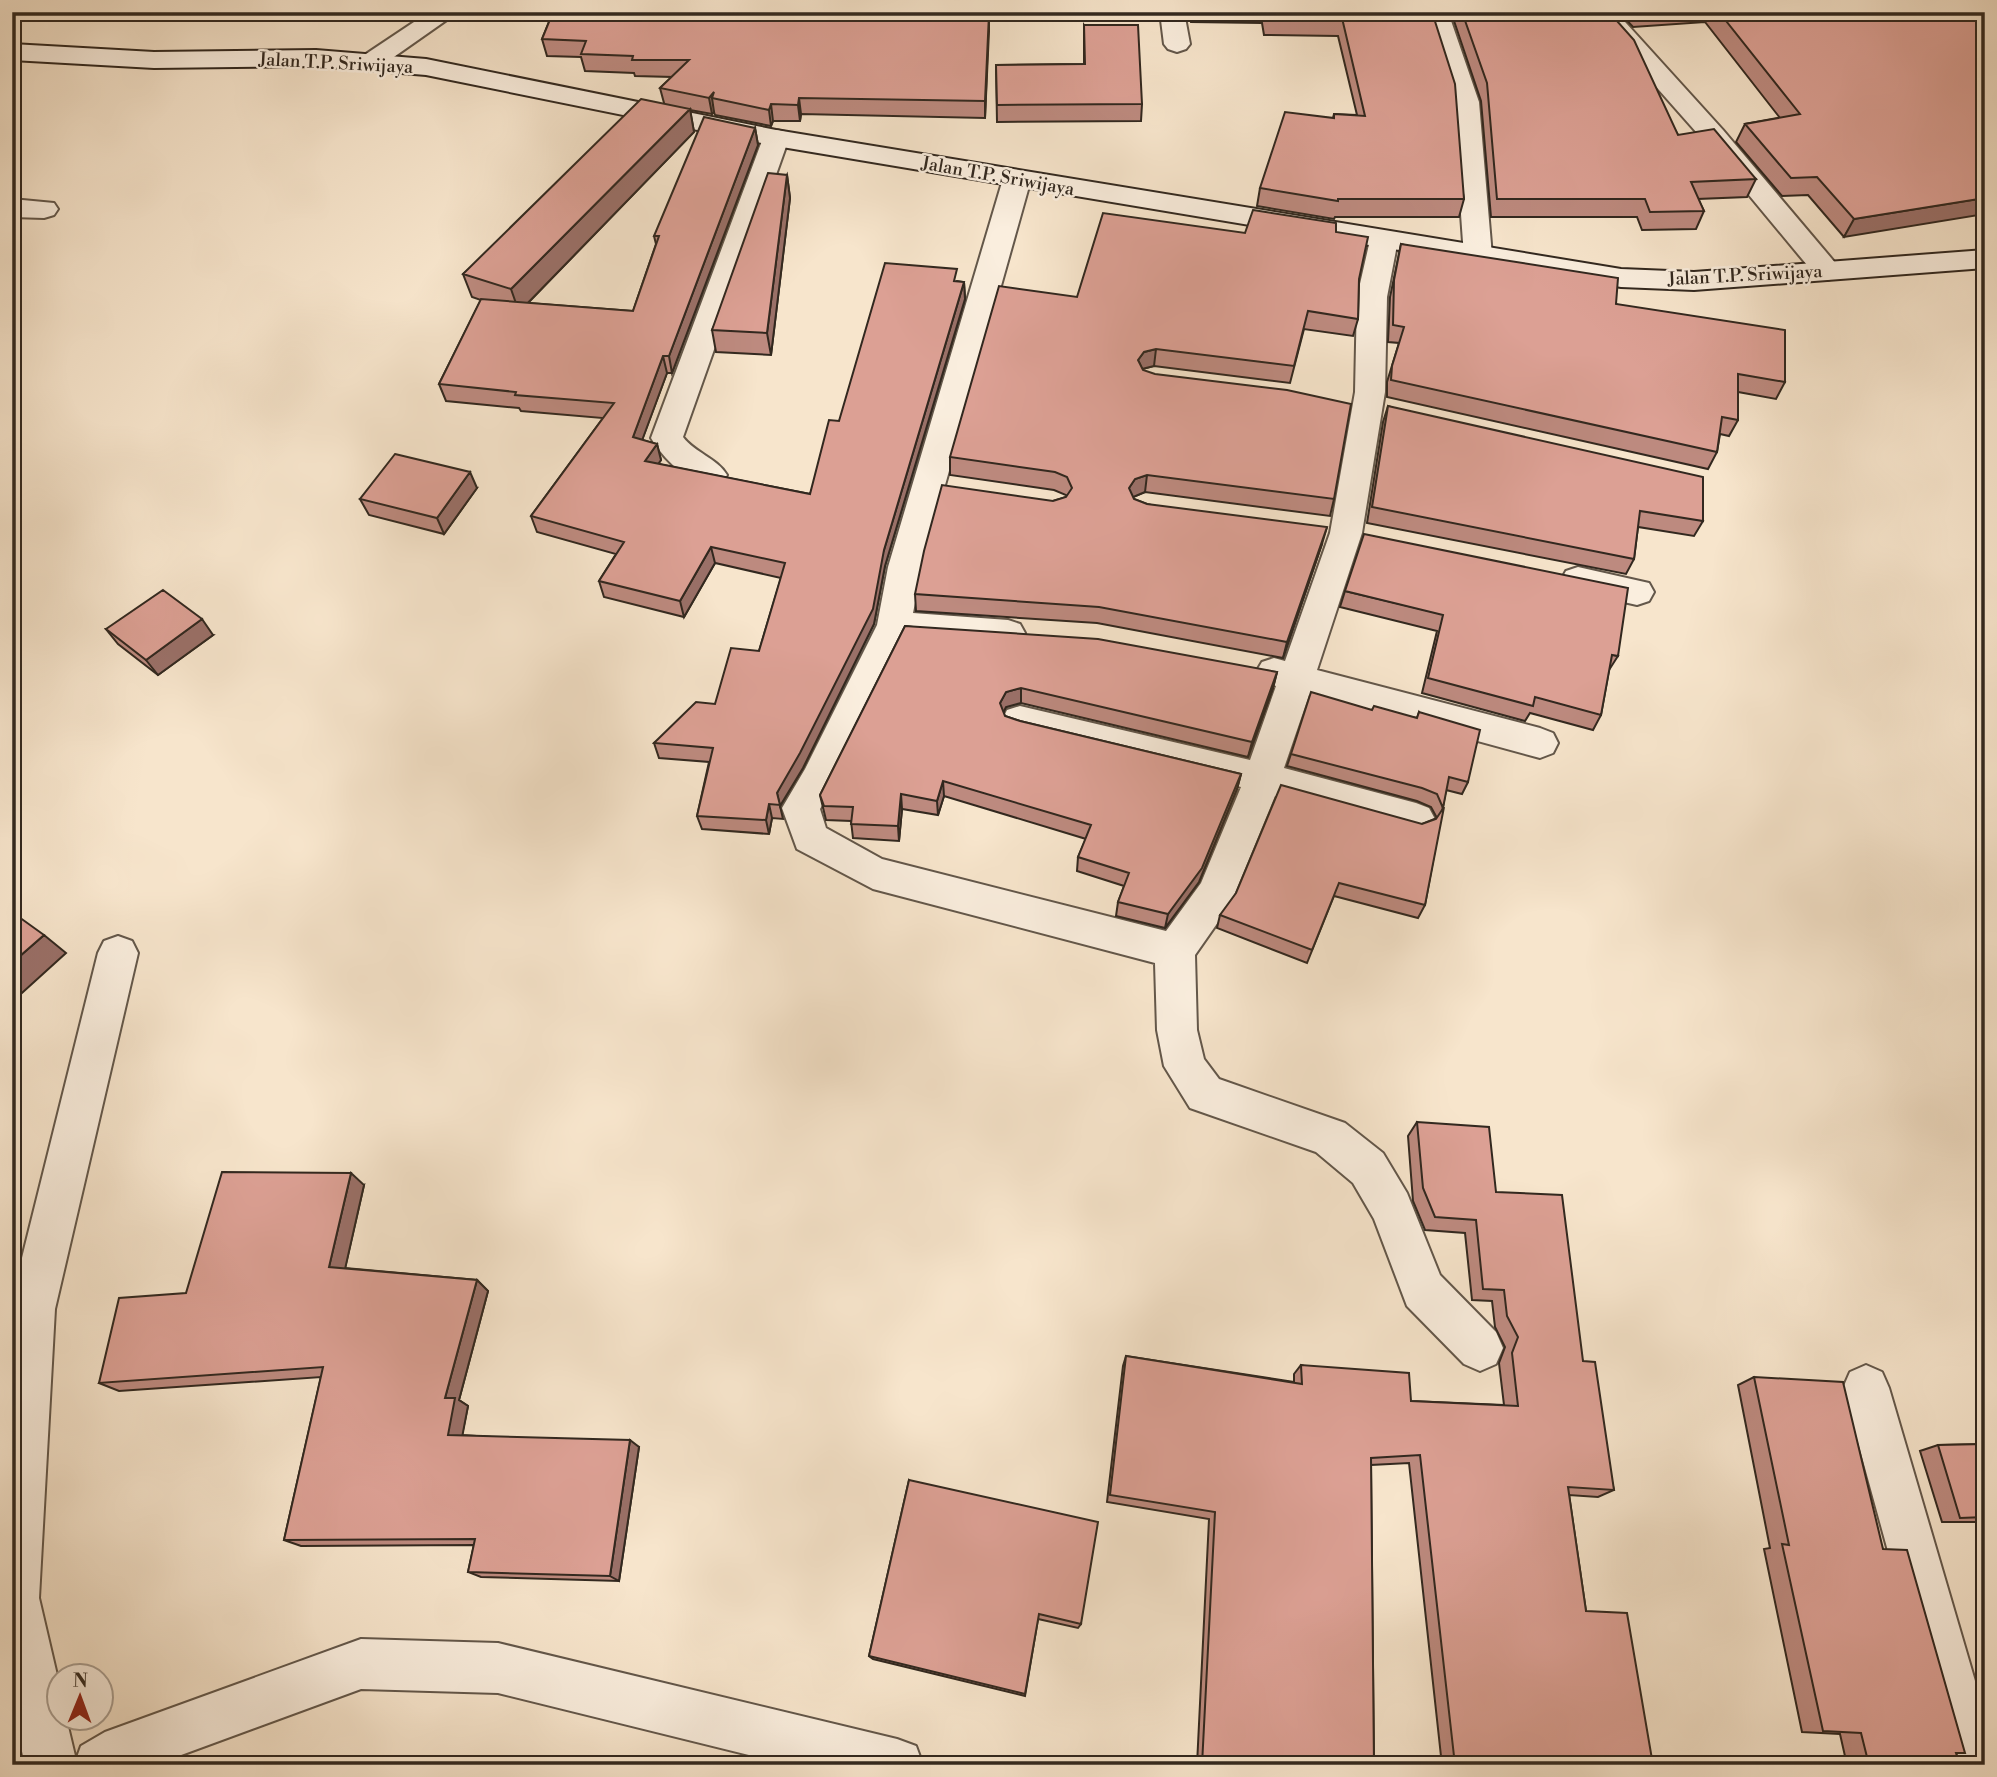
<svg xmlns="http://www.w3.org/2000/svg" width="1997" height="1777" viewBox="0 0 1997 1777" font-family="'Libre Bodoni',serif">
<rect width="100%" height="100%" fill="#f7e5cc"/>
<filter id="stains"><feTurbulence type="fractalNoise" baseFrequency=".00286" numOctaves="4"/><feColorMatrix values="0 0 0 0 .2 0 0 0 0 .09 0 0 0 0 .02 0 0 0 .5 -.17"/></filter>
<radialGradient id="worn" r=".72"><stop offset=".6" stop-color="#630" stop-opacity="0"/><stop offset="1" stop-color="#630" stop-opacity=".3"/></radialGradient>
<g fill="none" stroke-linecap="round" stroke-linejoin="round">
<g stroke="#63574a" stroke-width="4">
<path id="minor" d="M 429,12 L 458,12 L 381,66 L 372,69 L 363,66 L 359,61 L 363,56 Z
M 1160,12 L 1184,12 L 1190,44 L 1186,49 L 1177,52 L 1168,49 L 1164,44 Z
M 1424,12 L 1448,12 L 1479,102 L 1492,256 L 1488,262 L 1478,265 L 1468,262 L 1464,256 L 1453,102 Z
M 1590,12 L 1616,12 L 1723,130 L 1837,265 L 1841,271 L 1837,277 L 1827,280 L 1817,277 L 1705,142 Z
M 776,130 L 785,132 L 789,138 L 683,437 C 695,453 717,458 727,475 L 722,483 C 694,491 665,461 651,438 L 763,138 L 767,132 Z
M 1017,171 L 1027,173 L 1031,179 L 922,567 L 913,613 L 1008,620 L 1020,624 L 1025,633 L 1020,642 L 1008,646 L 905,639 L 837,779 L 820,809 L 826,828 L 882,859 L 1166,931 L 1201,883 L 1241,787 L 1020,734 L 1007,730 L 1002,720 L 1007,710 L 1020,706 L 1250,760 L 1276,686 L 1262,682 L 1256,672 L 1262,662 L 1274,658 L 1285,661 L 1330,533 L 1355,392 L 1357,297 L 1370,240 L 1374,234 L 1384,231 L 1394,234 L 1398,240 L 1387,297 L 1385,392 L 1362,533 L 1317,670 L 1540,728 L 1553,733 L 1558,743 L 1553,753 L 1540,758 L 1309,695 L 1284,768 L 1416,803 L 1429,808 L 1435,819 L 1429,830 L 1416,835 L 1275,796 L 1230,905 L 1195,955 L 1197,1030 L 1204,1059 L 1219,1079 L 1345,1123 L 1383,1153 L 1407,1193 L 1440,1275 L 1496,1332 L 1503,1348 L 1496,1364 L 1480,1371 L 1464,1364 L 1407,1306 L 1374,1219 L 1353,1183 L 1316,1152 L 1190,1108 L 1164,1066 L 1157,1030 L 1155,963 L 873,889 L 797,849 L 782,808 L 805,769 L 877,625 L 888,567 L 1003,179 L 1007,173 Z
M 12,199 L 54,203 L 58,209 L 54,215 L 44,218 L 12,217 Z
M 1578,567 L 1649,583 L 1654,592 L 1649,601 L 1637,605 L 1566,589 L 1561,580 L 1566,571 Z
M 118,936 L 132,941 L 138,953 L 55,1309 L 39,1598 L 60,1688 L 60,1718 L 66,1718 L 76,1760 L 81,1746 L 105,1732 L 361,1639 L 498,1643 L 897,1739 L 916,1746 L 923,1765 L 789,1765 L 498,1693 L 361,1689 L 154,1765 L 25,1765 L 12,1706 L 12,1298 L 98,953 L 104,941 Z
M 1866,1365 L 1882,1372 L 1889,1388 L 1985,1715 L 1985,1765 L 1947,1765 L 1843,1388 L 1850,1372 Z"/>
</g>
<g stroke="#32281f" stroke-width="4">
<path id="secondary" d="M 12,44 L 154,52 L 316,50 L 426,59 L 776,130 L 1621,269 L 1694,272 L 1985,250 L 1985,268 L 1694,290 L 1621,287 L 776,146 L 426,75 L 316,66 L 154,68 L 12,60 Z"/>
</g>
<use href="#minor" fill="#faeede" fill-rule="evenodd"/>
<use href="#secondary" fill="#faeede" fill-rule="evenodd"/>
</g>
<path fill="#bd8a7f" stroke="#32281f" stroke-width="2" d="M 553,12 L 771,12 L 770,16 L 989,14 L 985,118 L 801,114 L 800,121 L 773,121 L 771,126 L 715,115 L 714,112 L 712,114 L 690,110 L 694,132 L 528,303 L 633,311 L 656,244 L 654,236 L 755,128 L 758,145 L 672,373 L 667,373 L 642,440 L 657,444 L 661,460 L 658,464 L 810,494 L 839,421 L 957,281 L 964,282 L 965,299 L 885,566 L 874,624 L 803,768 L 780,806 L 783,819 L 772,818 L 769,834 L 702,829 L 697,816 L 709,762 L 659,758 L 654,743 L 715,704 L 759,651 L 781,578 L 715,563 L 684,617 L 604,597 L 599,581 L 616,554 L 537,532 L 531,516 L 603,418 L 521,411 L 519,408 L 446,401 L 439,384 L 481,300 L 472,297 L 463,274 L 664,103 L 660,88 L 672,77 L 635,76 L 634,73 L 585,71 L 581,57 L 547,56 L 542,39 Z
M 1189,12 L 1432,12 L 1464,199 L 1459,217 L 1335,217 L 1334,219 L 1257,206 L 1260,188 L 1333,118 L 1334,114 L 1357,115 L 1338,36 L 1264,35 L 1262,23 L 1191,22 Z
M 1451,12 L 1609,12 L 1678,135 L 1756,179 L 1747,197 L 1698,199 L 1704,211 L 1696,229 L 1642,230 L 1637,217 L 1491,217 L 1481,101 Z
M 1619,12 L 1985,12 L 1844,237 L 1808,195 L 1782,196 L 1736,142 L 1745,124 L 1780,118 L 1705,22 L 1633,27 Z
M 1084,25 L 1142,104 L 1141,121 L 997,122 L 996,65 L 1084,64 Z
M 787,175 L 790,198 L 771,355 L 716,352 L 712,330 Z
M 1336,232 L 1359,279 L 1358,319 L 1353,336 L 1304,329 L 1290,383 L 1154,366 L 1142,369 L 1334,499 L 1330,516 L 1145,492 L 1133,497 L 1134,499 L 1147,504 L 1322,544 L 1283,658 L 1097,623 L 916,611 L 915,594 L 1053,501 L 1066,497 L 1067,496 L 1066,495 L 1054,490 L 950,475 L 950,457 L 1077,297 L 1245,233 Z
M 1401,244 L 1616,304 L 1785,382 L 1776,399 L 1738,392 L 1738,420 L 1729,436 L 1720,434 L 1717,452 L 1708,469 L 1387,397 L 1387,382 L 1399,343 L 1388,342 L 1390,297 Z
M 1388,406 L 1703,521 L 1694,536 L 1638,527 L 1634,559 L 1626,574 L 1367,523 L 1383,422 Z
M 477,488 L 444,534 L 369,515 L 360,499 Z
M 1345,591 L 1618,656 L 1609,670 L 1601,715 L 1593,730 L 1530,713 L 1525,721 L 1422,693 L 1437,631 L 1340,607 Z
M 905,626 L 1277,672 L 1273,688 L 1248,757 L 1021,703 L 1006,707 L 1003,712 L 1005,716 L 1020,721 L 1241,774 L 1237,789 L 1199,882 L 1165,928 L 1116,916 L 1118,902 L 1124,886 L 1077,871 L 1078,857 L 1086,839 L 944,796 L 938,815 L 902,809 L 899,841 L 853,838 L 851,821 L 826,820 L 820,795 Z
M 106,629 L 213,635 L 158,675 L 118,644 Z
M 1372,710 L 1417,718 L 1419,712 L 1468,782 L 1462,794 L 1446,790 L 1425,905 L 1418,918 L 1334,896 L 1307,963 L 1217,928 L 1220,915 L 1422,824 L 1437,818 L 1431,807 L 1417,801 L 1287,766 L 1291,754 Z
M 1417,1122 L 1496,1192 L 1583,1361 L 1614,1490 L 1598,1497 L 1569,1495 L 1586,1611 L 1653,1765 L 1481,1765 L 1480,1757 L 1441,1756 L 1409,1463 L 1371,1465 L 1374,1765 L 1197,1765 L 1209,1519 L 1107,1502 L 1123,1366 L 1126,1356 L 1294,1382 L 1294,1374 L 1301,1365 L 1411,1401 L 1504,1405 L 1499,1363 L 1505,1347 L 1495,1327 L 1492,1301 L 1472,1300 L 1465,1233 L 1425,1230 L 1413,1201 L 1408,1136 Z
M 364,1185 L 345,1268 L 477,1280 L 488,1291 L 459,1400 L 468,1406 L 462,1435 L 639,1447 L 619,1581 L 481,1577 L 468,1572 L 474,1545 L 301,1546 L 284,1540 L 321,1377 L 119,1391 L 99,1383 L 186,1293 Z
M 1754,1377 L 1883,1549 L 1956,1753 L 1960,1765 L 1847,1765 L 1840,1734 L 1802,1732 L 1764,1549 L 1770,1548 L 1738,1385 Z
M 1985,1444 L 1985,1522 L 1942,1522 L 1920,1451 L 1938,1445 Z
M 909,1480 L 1081,1624 L 1078,1628 L 1038,1619 L 1025,1696 L 873,1659 L 869,1656 Z"/>
<path fill="#9a7068" stroke="#32281f" stroke-width="2" d="M 765,12 L 771,12 L 767,33 L 764,16 Z
M 989,14 L 989,31 L 985,118 L 985,101 Z
M 714,92 L 712,98 L 714,112 L 712,114 L 709,98 Z
M 799,98 L 801,114 L 800,121 L 798,105 Z
M 771,104 L 773,121 L 771,126 L 769,110 Z
M 690,109 L 694,132 L 519,312 L 511,289 Z
M 755,128 L 758,145 L 672,373 L 669,356 Z
M 787,175 L 790,198 L 771,355 L 767,333 Z
M 1985,198 L 1985,214 L 1844,237 L 1854,219 Z
M 964,282 L 965,299 L 885,566 L 874,624 L 803,768 L 780,806 L 777,793 L 884,550 Z
M 1156,349 L 1154,366 L 1142,369 L 1138,360 L 1144,352 Z
M 663,356 L 667,373 L 637,454 L 633,437 Z
M 657,444 L 661,460 L 649,477 L 645,461 Z
M 470,472 L 477,488 L 444,534 L 437,518 Z
M 1147,475 L 1145,492 L 1133,497 L 1127,506 L 1129,488 L 1135,479 Z
M 1327,527 L 1322,544 L 1283,658 L 1287,642 Z
M 711,547 L 715,563 L 684,617 L 680,601 Z
M 202,619 L 213,635 L 158,675 L 146,660 Z
M 1277,672 L 1273,688 L 1248,757 L 1252,742 Z
M 1021,688 L 1021,703 L 1006,707 L 1000,719 L 1000,703 L 1006,692 Z
M 1241,774 L 1237,789 L 1199,882 L 1165,928 L 1168,914 Z
M 943,781 L 944,796 L 938,815 L 937,801 Z
M 901,794 L 902,809 L 899,841 L 898,826 Z
M 769,804 L 772,818 L 769,834 L 766,820 Z
M 44,935 L 66,953 L 12,1002 L 12,963 Z
M 351,1173 L 364,1185 L 343,1278 L 329,1267 Z
M 477,1280 L 488,1291 L 459,1400 L 468,1406 L 461,1443 L 448,1435 L 445,1398 Z
M 630,1440 L 639,1447 L 619,1581 L 610,1576 Z"/>
<path fill="#dca094" stroke="#32281f" stroke-width="2" d="M 553,12 L 765,12 L 764,16 L 850,15 L 850,12 L 989,14 L 985,101 L 799,98 L 798,105 L 771,104 L 769,110 L 712,98 L 714,92 L 709,98 L 660,88 L 689,60 L 632,60 L 633,56 L 581,54 L 586,41 L 542,39 Z
M 1266,12 L 1432,12 L 1455,84 L 1464,199 L 1338,199 L 1338,201 L 1260,188 L 1285,112 L 1334,118 L 1334,114 L 1365,116 L 1342,18 L 1267,17 Z
M 1462,12 L 1609,12 L 1634,40 L 1678,135 L 1714,129 L 1756,179 L 1691,182 L 1704,211 L 1650,212 L 1645,199 L 1497,199 L 1487,83 Z
M 1719,12 L 1985,12 L 1985,198 L 1854,219 L 1817,177 L 1791,178 L 1745,124 L 1800,114 Z
M 1084,25 L 1138,25 L 1142,104 L 997,105 L 996,65 L 1085,64 Z
M 641,99 L 690,109 L 511,289 L 463,274 Z
M 704,117 L 755,128 L 669,356 L 663,356 L 633,437 L 657,444 L 645,461 L 810,494 L 829,420 L 839,421 L 885,263 L 957,269 L 954,281 L 964,282 L 884,550 L 873,609 L 800,753 L 777,793 L 780,805 L 769,804 L 766,820 L 697,816 L 713,748 L 654,743 L 696,702 L 715,704 L 731,648 L 759,651 L 785,563 L 711,547 L 680,601 L 599,581 L 624,542 L 531,516 L 614,403 L 515,395 L 516,392 L 439,384 L 481,299 L 633,311 L 659,236 L 654,236 Z
M 768,173 L 787,175 L 767,333 L 712,330 Z
M 1253,210 L 1336,223 L 1336,232 L 1368,237 L 1359,279 L 1358,319 L 1308,311 L 1294,366 L 1156,349 L 1144,352 L 1138,360 L 1143,370 L 1155,374 L 1287,390 L 1351,404 L 1334,499 L 1147,475 L 1135,479 L 1129,488 L 1134,499 L 1147,504 L 1327,527 L 1287,642 L 1099,607 L 915,594 L 924,551 L 942,485 L 1053,501 L 1066,497 L 1072,488 L 1067,477 L 1055,472 L 950,457 L 999,286 L 1077,297 L 1103,213 L 1245,233 Z
M 1401,244 L 1618,278 L 1616,304 L 1785,330 L 1785,382 L 1738,374 L 1738,420 L 1722,417 L 1717,452 L 1391,380 L 1392,366 L 1404,327 L 1393,325 L 1394,280 Z
M 1388,406 L 1703,477 L 1703,521 L 1640,511 L 1634,559 L 1372,507 Z
M 395,454 L 470,472 L 437,518 L 360,499 Z
M 1364,534 L 1628,588 L 1618,656 L 1612,655 L 1601,715 L 1535,697 L 1533,706 L 1428,678 L 1443,615 L 1345,591 Z
M 163,590 L 202,619 L 146,660 L 106,629 Z
M 905,626 L 1098,639 L 1277,672 L 1252,742 L 1021,688 L 1006,692 L 1000,703 L 1005,716 L 1020,721 L 1241,774 L 1202,868 L 1168,914 L 1118,902 L 1129,873 L 1078,857 L 1091,825 L 943,781 L 937,801 L 901,794 L 898,826 L 851,824 L 853,807 L 824,806 L 820,795 Z
M 1311,692 L 1372,710 L 1374,706 L 1417,718 L 1419,712 L 1480,730 L 1468,782 L 1449,777 L 1443,808 L 1437,794 L 1422,788 L 1291,754 Z
M 1281,785 L 1422,824 L 1436,819 L 1444,807 L 1425,905 L 1339,883 L 1312,950 L 1220,915 L 1236,893 Z
M 12,912 L 44,935 L 12,963 Z
M 1417,1122 L 1489,1127 L 1496,1192 L 1562,1195 L 1583,1361 L 1595,1362 L 1614,1490 L 1568,1487 L 1586,1611 L 1627,1613 L 1653,1765 L 1495,1765 L 1494,1756 L 1454,1756 L 1420,1455 L 1371,1458 L 1374,1765 L 1202,1765 L 1215,1512 L 1110,1495 L 1126,1356 L 1302,1384 L 1301,1365 L 1409,1373 L 1411,1401 L 1518,1406 L 1512,1353 L 1518,1337 L 1507,1316 L 1504,1290 L 1483,1289 L 1476,1220 L 1435,1217 L 1423,1188 Z
M 222,1172 L 351,1173 L 329,1267 L 477,1280 L 445,1398 L 455,1398 L 448,1435 L 630,1440 L 610,1576 L 468,1572 L 475,1539 L 284,1540 L 323,1367 L 99,1383 L 119,1298 L 186,1293 Z
M 1754,1377 L 1843,1382 L 1883,1549 L 1907,1550 L 1965,1753 L 1956,1753 L 1960,1765 L 1869,1765 L 1861,1733 L 1823,1731 L 1782,1544 L 1789,1545 Z
M 1985,1444 L 1985,1517 L 1960,1518 L 1938,1445 Z
M 909,1480 L 1098,1522 L 1081,1624 L 1039,1614 L 1025,1694 L 869,1656 Z"/>
<g text-anchor="middle" stroke-width="5" stroke-linejoin="round" paint-order="stroke">
<g font-size="18" fill="#32281f" stroke="#faeede">
<text transform="translate(336 63) rotate(3)" y="6">Jalan T.P. Sriwijaya</text>
<text transform="translate(998 176) rotate(10)" y="6">Jalan T.P. Sriwijaya</text>
<text transform="translate(1745 275) rotate(-3)" y="6">Jalan T.P. Sriwijaya</text>
</g>
</g>
<rect width="1997" height="1777" fill="none" stroke="#f7e5cc" stroke-width="42"/>
<rect x="14" y="14" width="1969" height="1749" fill="none" stroke="#32281f" stroke-width="3.5"/>
<rect x="21" y="21" width="1955" height="1735" fill="none" stroke="#32281f" stroke-width="2"/>
<g transform="translate(80 1697) rotate(1)"><circle r="33" fill="#faeede" stroke="#aa9f92" stroke-width="2"/>
<path d="M0-5L12 26L0 18L-12 26Z" fill="#8f2418"/>
<text y="-10" font-size="19" font-weight="bold" text-anchor="middle" fill="#32281f">N</text>
</g>
<rect width="100%" height="100%" filter="url(#stains)"/>
<rect width="100%" height="100%" fill="url(#worn)"/>
</svg>
